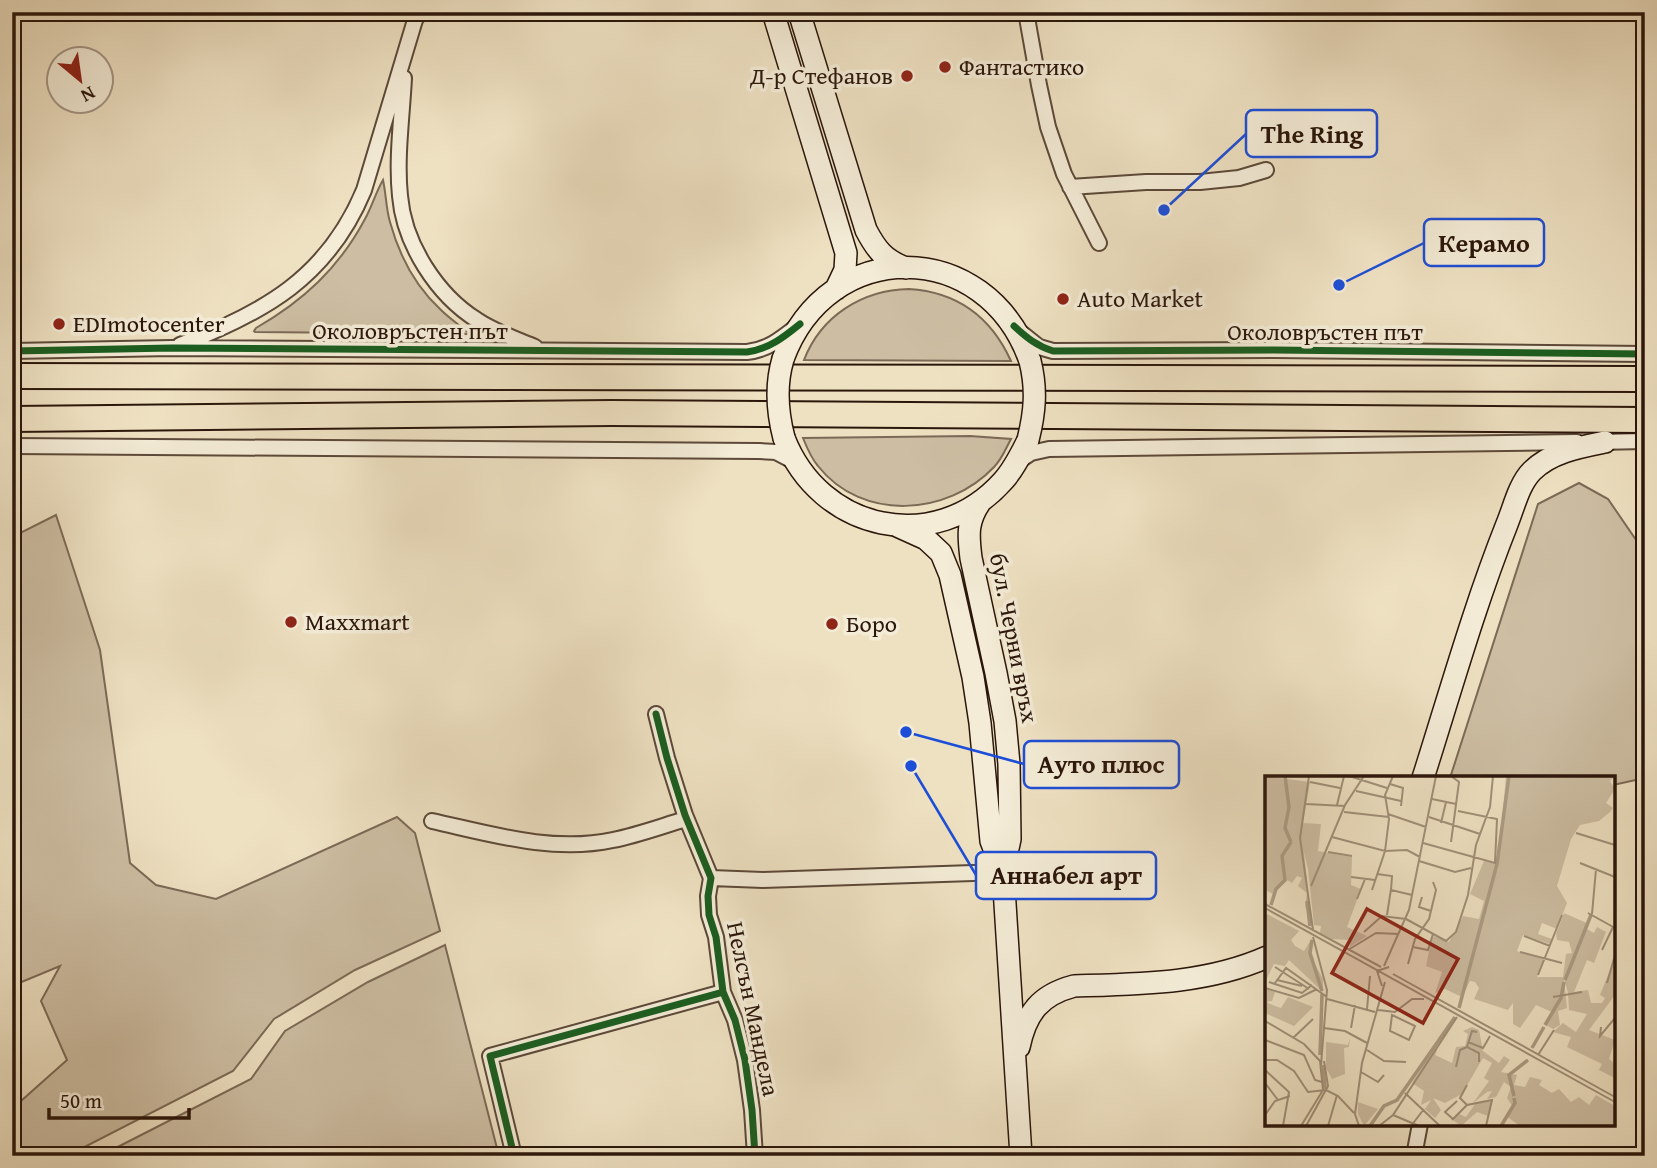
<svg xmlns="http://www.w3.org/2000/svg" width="1657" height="1168" viewBox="0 0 1657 1168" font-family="'Gentium Book Plus',serif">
<rect width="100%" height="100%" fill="#eee1c2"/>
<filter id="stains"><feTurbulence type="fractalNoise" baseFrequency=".00286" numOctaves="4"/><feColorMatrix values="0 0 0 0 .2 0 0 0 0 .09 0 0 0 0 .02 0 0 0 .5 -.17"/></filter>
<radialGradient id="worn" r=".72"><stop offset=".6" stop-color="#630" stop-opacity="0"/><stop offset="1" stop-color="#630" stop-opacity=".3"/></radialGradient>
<path fill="#cdbea3" stroke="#7c6a57" stroke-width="2" d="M 383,180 C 386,193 386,209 390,222 C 399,255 416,287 441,310 C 450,319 461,326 470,334 L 255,332 L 254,331 L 256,328 C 303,301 339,268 365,219 C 372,206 376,192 383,180 Z
M 909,289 C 957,292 991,317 1011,361 L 804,360 C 821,316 862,290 909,289 Z
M 970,436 L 1011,439 C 1006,448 1002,459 994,467 C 948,516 862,522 818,466 C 811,458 807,448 803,438 Z
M 1579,483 L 1608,499 L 1645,553 L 1645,778 L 1613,785 L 1613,778 L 1450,778 L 1538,504 Z
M 56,515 L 100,650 L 130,863 L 156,885 L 216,899 L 397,817 L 415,833 L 440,931 L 355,970 L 274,1019 L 233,1071 L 67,1156 L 20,1156 L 12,1121 L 12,1109 L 67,1060 L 41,1001 L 60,966 L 12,986 L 12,537 Z
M 445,945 L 499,1156 L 100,1156 L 251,1079 L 285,1031 L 368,982 Z"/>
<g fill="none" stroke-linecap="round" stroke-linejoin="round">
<g stroke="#5c4939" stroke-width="18">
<path id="minor" d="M 1026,12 L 1039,85 L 1048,127 L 1064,174 L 1099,243
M 404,78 C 402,117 396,158 400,196 C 404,244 437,295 477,320 C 495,332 516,339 535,347
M 1070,187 L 1146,182 L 1200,182 L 1239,178 L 1266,170
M 1019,331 L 1039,347 L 1053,351 L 1274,350 L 1645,354
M 180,345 C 264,313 328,277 364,190 L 415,20 L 420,12
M 12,351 L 172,348 L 747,352 C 767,350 781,339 796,327
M 1597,442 L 1645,441
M 12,446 L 759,451 L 776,452 L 795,462
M 1019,461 L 1031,453 L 1049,449 L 1577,442
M 656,714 L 667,758 L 685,815 L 711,878 L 708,896 L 709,915 L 716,937 L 723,992 L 735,1020 L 745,1060 L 752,1110 L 755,1156
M 432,821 C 491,834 553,853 613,840 C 638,835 662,826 686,819
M 711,878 L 763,880 L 1003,872
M 514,1156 L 490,1056 L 723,992
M 1414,1156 L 1420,1124"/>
</g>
<g stroke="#2b160b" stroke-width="24">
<path id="secondary" d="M 773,12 L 846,253 L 845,270 L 836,289
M 799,12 L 866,230 C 876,249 884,260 906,268
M 783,359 C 828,236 986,237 1030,361
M 784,438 C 820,531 935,557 1003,481 C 1014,469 1021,454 1028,440
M 981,501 C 967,521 968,534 971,558 L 996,673 L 1005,721 L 1009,764 L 1010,839 L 1003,872 L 1021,1156
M 895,525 L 926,539 L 941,553 L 950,575 L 973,677 L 980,723 L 991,841 L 1003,872
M 1423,778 C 1450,693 1474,607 1507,524 C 1514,507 1519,484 1532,471 C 1551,452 1580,447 1605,442
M 1019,1047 C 1026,1013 1040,995 1074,986 C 1140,984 1206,984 1267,957"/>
</g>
<g stroke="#2b160b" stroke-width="28">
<path id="trunk" d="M 12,376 L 1645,379
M 12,419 L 611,413 L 1645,420"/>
</g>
<use href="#minor" stroke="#f4ecd7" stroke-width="14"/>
<use href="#secondary" stroke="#f4ecd7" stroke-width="21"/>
<use href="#trunk" stroke="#eee1c2" stroke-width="24"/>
<g stroke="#2b160b" stroke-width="24" stroke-linecap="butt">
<path id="secondary-bridge" d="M 783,359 C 775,386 777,411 784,438
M 1028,440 C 1035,412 1037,389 1030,361"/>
</g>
<use href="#secondary-bridge" stroke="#f4ecd7" stroke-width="21"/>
<g stroke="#f4ecd7" stroke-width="11">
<path id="cycleway" d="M 1014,326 C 1027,338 1037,346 1053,351 L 1274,350 L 1645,354
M 12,351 L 172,348 L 747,352 C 769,349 784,337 800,324
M 656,714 L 667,758 L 685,815 L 711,878 L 708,896 L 709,915 L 716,937 L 723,992 L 735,1020 L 745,1060 L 752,1110 L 755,1156
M 514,1156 L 490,1056 L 723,992"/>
</g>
<use href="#cycleway" stroke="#1b5e20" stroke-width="7"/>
</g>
<g fill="#8f2418" stroke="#f4ecd7" stroke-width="2.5">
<circle cx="945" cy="67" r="7"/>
<circle cx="907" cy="76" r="7"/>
<circle cx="1063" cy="299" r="7"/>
<circle cx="59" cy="324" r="7"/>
<circle cx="291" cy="622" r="7"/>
<circle cx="832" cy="624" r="7"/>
</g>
<g text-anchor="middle" stroke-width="7" stroke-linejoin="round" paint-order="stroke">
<g font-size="24" fill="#2b160b" stroke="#f4ecd7" text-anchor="start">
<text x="959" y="75">Фантастико</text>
<text x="893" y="84" text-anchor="end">Д-р Стефанов</text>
<text x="1077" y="307">Auto Market</text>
<text x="73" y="332">EDImotocenter</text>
<text x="305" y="630">Maxxmart</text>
<text x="846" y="632">Боро</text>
</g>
<g font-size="24" fill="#2b160b" stroke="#f4ecd7">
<text x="410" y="339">Околовръстен път</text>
<text x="1325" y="340">Околовръстен път</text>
<text transform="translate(1014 638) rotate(79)" y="8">бул. Черни връх</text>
<text transform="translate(753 1009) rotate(78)" y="8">Нелсън Мандела</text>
</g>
</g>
<g transform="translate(1265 776)">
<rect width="350" height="350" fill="#eee1c2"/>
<path d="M 0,0 L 45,6 L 38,47 L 56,48 L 53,75 L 87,81 L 86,109 L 96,113 L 82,151 L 102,160 L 85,171 L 84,164 L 67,163 L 55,157 L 56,150 L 49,149 L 43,93 L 39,76 L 46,144 L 40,130 L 42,117 L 33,110 L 37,102 L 32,100 L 27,107 L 22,104 L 8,118 L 0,114 ZM 241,0 L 350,0 L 345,5 L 350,13 L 341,27 L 348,32 L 345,36 L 334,45 L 315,49 L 306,63 L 292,110 L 302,127 L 292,153 L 277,147 L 273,158 L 287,163 L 285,168 L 258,159 L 252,175 L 279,183 L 272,201 L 298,201 L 301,178 L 307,177 L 304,166 L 292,164 L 291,158 L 299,137 L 324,148 L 322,153 L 329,157 L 332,151 L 341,156 L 329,187 L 322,184 L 309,216 L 323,214 L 326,227 L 337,227 L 340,222 L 335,219 L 350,182 L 350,219 L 324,254 L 350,264 L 344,283 L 350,288 L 350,302 L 334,294 L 337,288 L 302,271 L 306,261 L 288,256 L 298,247 L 311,256 L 322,238 L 304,234 L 303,217 L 299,203 L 302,232 L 293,235 L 295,249 L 288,253 L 281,249 L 287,236 L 271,229 L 255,252 L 248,248 L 248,227 L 243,234 L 209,223 L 214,212 L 210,206 L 205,205 L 197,221 L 180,213 L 170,217 L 177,196 L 161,190 L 166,165 L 169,160 L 184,166 L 198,140 L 214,143 L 219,125 L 205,118 L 219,85 L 233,88 ZM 0,137 L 34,155 L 26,164 L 30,170 L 39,175 L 47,162 L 46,181 L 58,203 L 58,216 L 24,184 L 20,190 L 9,188 L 0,206 ZM 0,213 L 10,216 L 7,225 L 1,226 L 10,230 L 16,232 L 23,221 L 48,231 L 29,250 L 0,237 ZM 207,251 L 214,254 L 218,275 L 234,287 L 239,280 L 245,284 L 236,296 L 252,299 L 249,309 L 260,311 L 265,301 L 277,304 L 274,309 L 287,317 L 294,313 L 306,326 L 314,321 L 324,329 L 331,319 L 350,330 L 350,350 L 255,350 L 241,340 L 248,331 L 242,322 L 246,311 L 239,306 L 231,321 L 222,323 L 227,315 L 222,316 L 208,327 L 224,305 L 219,302 L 227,287 L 218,282 L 197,318 L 180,327 L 168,322 L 176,334 L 170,342 L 160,333 L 166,324 L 156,329 L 159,315 L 147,307 L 168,272 L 172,274 L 170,279 L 187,287 L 191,271 L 200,270 L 203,258 L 198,255 ZM 85,262 L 84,271 L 79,272 L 80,298 L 67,303 L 61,292 L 61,266 L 83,269 ZM 226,325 L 223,340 L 212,336 L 196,350 L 188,344 L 194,338 L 201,341 L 210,328 ZM 93,326 L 113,333 L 99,350 L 93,338 Z" fill="#cdbea3"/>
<path fill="none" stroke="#ac9c84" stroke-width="3.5" d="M 20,0 L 24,31 L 20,52 L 26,66M 42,125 L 45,150M 6,129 L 11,113 L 20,104 L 17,80 L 26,66M 47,164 L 45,177 L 57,215M 300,204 L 326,139M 194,232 L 232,88 L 244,0M 280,249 L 296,222 L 299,206M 267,272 L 279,251M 55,279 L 57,218M 58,289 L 60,313M 249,320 L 244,299 L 263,284M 105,350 L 119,330 L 132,324 L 190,241M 236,350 L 250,327 L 249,322"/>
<path fill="none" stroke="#a09079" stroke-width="2" d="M 44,0 L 35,62 L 48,154M 84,0 L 122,12M 45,6 L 75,12M 125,8 L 138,12 L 136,30M 91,15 L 136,25M 167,23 L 191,28M 41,28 L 80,30M 72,29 L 79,0M 79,36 L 124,41M 123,38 L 161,51M 164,41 L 215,58M 176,47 L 181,26M 311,57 L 350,69M 67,61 L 120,75 L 142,74 L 155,81M 186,66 L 194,6 L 186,0M 158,67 L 230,87 L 232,43 L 193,35M 63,76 L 87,80M 154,85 L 190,96 L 206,92M 315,87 L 350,101M 112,98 L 127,100 L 126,114 L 147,119M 86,101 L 110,104M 46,110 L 80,29 L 99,0M 107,114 L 120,75 L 124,43 L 120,19 L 128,0M 157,121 L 154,131 L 166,135M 92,123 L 100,103M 0,128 L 116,191M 0,132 L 350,326M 323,137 L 350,152M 327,138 L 331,93M 122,139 L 126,113M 141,143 L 181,165 L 191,156 L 203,119 L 211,69 L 225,31 L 228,0M 99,156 L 117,140 L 141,143M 259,160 L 285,170M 48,161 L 62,214 L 56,289M 148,171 L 163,174 L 168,158M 83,174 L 111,157 L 134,158M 337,174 L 348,151M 255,176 L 297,187M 143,188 L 150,163 L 164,143 L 171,114 L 168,106M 119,190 L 144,134 L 171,0M 10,191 L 44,213M 128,198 L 350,321M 273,199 L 297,139M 12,204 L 37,210M 4,206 L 37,217 L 47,209M 10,207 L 21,192 L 62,221M 342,207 L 350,179M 117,210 L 112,195 L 124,191M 0,212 L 34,222 L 52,213M 288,221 L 317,216M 62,223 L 110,236M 102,233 L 105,200M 113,234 L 130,236 L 147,223 L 159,223M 127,239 L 150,250 L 144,264 L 125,255 ZM 0,245 L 39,268 L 55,285 L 58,314 L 36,350M 336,251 L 335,260 L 350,242M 59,252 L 80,255 L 102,267M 86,252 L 90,229M 212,256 L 207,255 L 202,271 L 214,277 L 214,286M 28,262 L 48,243M 0,264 L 39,279 L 50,304 L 57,306M 203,266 L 218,272 L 225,260M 102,274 L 119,285 L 141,286M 273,279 L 289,254M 0,284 L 12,284 L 29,295 L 43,316 L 61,314 L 73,320 L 89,337M 191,291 L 195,274 L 202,271M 0,294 L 24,316 L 18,350M 96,296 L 113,306 L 119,299M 0,307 L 13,324M 140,317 L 175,350M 202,329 L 195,322 L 202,309M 0,339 L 10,325 L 25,320M 128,339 L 154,350M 188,343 L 180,336 L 192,325M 187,344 L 202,329 L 227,324 L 221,350M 41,350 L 63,310 L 59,285M 63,350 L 72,319M 94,350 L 90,338 L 97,287 L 120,206M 114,350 L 128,339 L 192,241M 146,350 L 159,333"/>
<path fill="#8f2418" fill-opacity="0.15" stroke="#8f2418" stroke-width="3.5" d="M 102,133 L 193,183 L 158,247 L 67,197 Z"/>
<rect width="350" height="350" fill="none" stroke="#2b160b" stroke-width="3.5"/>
</g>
<path fill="none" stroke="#1d4ed8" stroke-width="2.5" d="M1164 210L1246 134M1339 285L1424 243M906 732L1024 764M911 766L976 875"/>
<g fill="#1d4ed8" stroke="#f4ecd7" stroke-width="2.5">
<circle cx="1164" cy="210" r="7"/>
<circle cx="1339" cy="285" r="7"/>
<circle cx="906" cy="732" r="7"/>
<circle cx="911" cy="766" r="7"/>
</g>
<g fill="#f4ecd7" stroke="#1d4ed8" stroke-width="2.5">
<rect x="1246" y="110" width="131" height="47" rx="7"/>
<rect x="1424" y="219" width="120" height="47" rx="7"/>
<rect x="1024" y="741" width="155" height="47" rx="7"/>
<rect x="976" y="852" width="180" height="47" rx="7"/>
</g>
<g font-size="26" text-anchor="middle" font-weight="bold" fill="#2b160b">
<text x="1312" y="143">The Ring</text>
<text x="1484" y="252">Керамо</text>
<text x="1101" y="773">Ауто плюс</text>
<text x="1066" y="884">Аннабел арт</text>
</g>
<rect width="1657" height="1168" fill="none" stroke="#eee1c2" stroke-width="42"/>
<rect x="14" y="14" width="1629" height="1140" fill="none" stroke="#2b160b" stroke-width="3.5"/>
<rect x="21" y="21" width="1615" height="1126" fill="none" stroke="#2b160b" stroke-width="2"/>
<g transform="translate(80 80) rotate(151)"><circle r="33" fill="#f4ecd7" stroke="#a49685" stroke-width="2"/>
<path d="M0-5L12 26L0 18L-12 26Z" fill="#8f2418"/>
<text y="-10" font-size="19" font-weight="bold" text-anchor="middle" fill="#2b160b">N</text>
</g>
<path d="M49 1108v10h140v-10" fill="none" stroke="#2b160b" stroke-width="3.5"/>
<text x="60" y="1108" font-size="21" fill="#2b160b" stroke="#f4ecd7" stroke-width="5" paint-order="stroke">50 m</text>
<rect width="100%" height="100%" filter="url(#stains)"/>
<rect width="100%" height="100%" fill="url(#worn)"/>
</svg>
